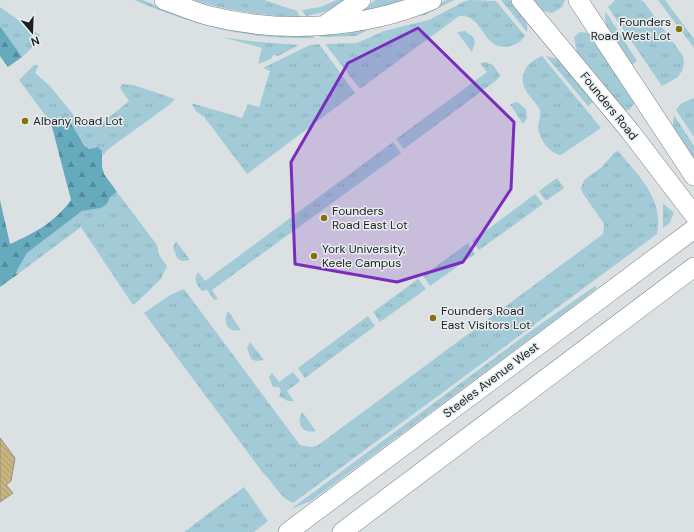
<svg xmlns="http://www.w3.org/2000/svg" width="694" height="532" viewBox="0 0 694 532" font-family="'DM Sans',sans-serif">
<defs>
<pattern id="grass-tufts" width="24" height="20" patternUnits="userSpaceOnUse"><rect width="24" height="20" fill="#a2cbd7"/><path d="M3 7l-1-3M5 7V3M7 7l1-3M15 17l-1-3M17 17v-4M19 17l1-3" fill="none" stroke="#8baeb8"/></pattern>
<pattern id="forest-firs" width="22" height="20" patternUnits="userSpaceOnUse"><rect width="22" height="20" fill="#65aabd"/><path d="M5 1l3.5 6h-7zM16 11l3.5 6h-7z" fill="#528a99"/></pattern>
<pattern id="building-back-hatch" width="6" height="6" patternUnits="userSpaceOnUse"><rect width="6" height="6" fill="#c7b47e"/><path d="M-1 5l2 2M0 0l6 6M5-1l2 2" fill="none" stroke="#aa9a6c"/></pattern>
</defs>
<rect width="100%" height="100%" fill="#dbe1e3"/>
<path fill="url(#grass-tufts)" d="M 134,0 L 143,0 L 164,9 L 311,34 L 315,38 C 247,40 196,26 134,0 Z
M 193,0 L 264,0 L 297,11 L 300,17 C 263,16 228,11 193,0 Z
M 337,0 L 352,0 L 324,12 L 306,16 L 302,10 L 320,7 Z
M 375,0 L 418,0 L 353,18 Z
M 447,0 L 454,0 L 425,15 L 413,16 L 371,28 L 356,36 L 321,37 L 319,33 L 421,11 Z
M 470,0 L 496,1 L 525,36 C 521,42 517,44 510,46 C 482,53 485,14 459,16 L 360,89 L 325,44 L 357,43 L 384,31 L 429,20 L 463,2 Z
M 501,0 L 511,0 C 518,9 530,20 527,32 Z
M 533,0 L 565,0 L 562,7 L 552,13 L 543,11 Z
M 615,0 L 640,0 L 644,2 L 683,56 L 684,62 L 683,69 L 678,77 L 662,86 L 608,7 Z
M 658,0 L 665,0 L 694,39 L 694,48 Z
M 0,7 L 40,35 L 35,45 L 22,57 L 0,26 Z
M 606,12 L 637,61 L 631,65 C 623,53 600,27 606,12 Z
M 465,31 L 474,38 L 475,43 L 472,52 L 457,32 Z
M 580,32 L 588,33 L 594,38 L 635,103 L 629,110 L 624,110 L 577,53 L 574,37 Z
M 222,37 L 249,41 L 299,45 L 278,56 L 273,55 L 271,59 L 258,64 L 262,48 Z
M 319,44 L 355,93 L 247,174 L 205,118 L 196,111 L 191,103 L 242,118 L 248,104 L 259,107 L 270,71 L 263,68 L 310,45 Z
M 542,56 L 601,128 L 561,155 C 550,154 538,138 538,126 C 539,121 541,116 540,110 C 536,102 529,97 525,89 C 518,74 528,61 542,56 Z
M 546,56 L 558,59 L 594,101 L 588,106 Z
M 485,62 L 493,65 L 500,75 L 498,79 L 404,149 L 396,139 L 487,72 L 480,63 Z
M 34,65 L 38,65 L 38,67 L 35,73 L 50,86 L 81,124 L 89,118 L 97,127 L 129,101 L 120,88 L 122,84 L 134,85 L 175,99 L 169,105 L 107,150 L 103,156 L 102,151 L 98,147 L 88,149 L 78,136 L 55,120 L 51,123 L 19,80 Z
M 694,98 L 694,137 L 676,110 L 682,103 Z
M 517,102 L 526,109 L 527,118 L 523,124 L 510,104 Z
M 674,115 L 694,146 L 694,161 C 685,148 669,132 674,115 Z
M 393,142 L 401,153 L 212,290 L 218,299 L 214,300 L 207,290 L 202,291 C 197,285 193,280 198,272 L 205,281 Z
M 618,151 C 639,176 664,199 657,234 L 293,503 C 279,497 274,483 263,473 L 144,313 L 170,295 L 184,289 L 300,445 L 311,447 L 317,446 L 603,234 L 604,224 L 582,192 L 581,188 L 584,180 L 602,167 L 614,153 Z
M 557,178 L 564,188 L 546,201 L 539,191 Z
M 117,192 L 157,245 L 159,255 L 167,266 L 161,279 L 136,303 L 133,305 L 81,227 L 18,274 L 15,274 L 27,253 L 82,211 L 101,208 L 107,204 L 109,197 Z
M 535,194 L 543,204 L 479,250 L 472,241 Z
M 663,203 L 674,213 L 669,224 L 663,228 Z
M 176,241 L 190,260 L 182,261 L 177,258 L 173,247 Z
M 468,243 L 475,254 L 430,286 L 423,276 Z
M 418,279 L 426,289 L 380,322 L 373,312 Z
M 595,286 L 597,288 L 575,305 L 311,501 L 291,509 L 535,328 Z
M 228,311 L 241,330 C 228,333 222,323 228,311 Z
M 368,316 L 375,326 L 305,378 L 298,368 Z
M 250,342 L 264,360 L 256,361 L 251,359 L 247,348 Z
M 293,372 L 300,381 L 287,391 L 294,401 L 288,401 L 279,396 L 281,391 L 279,387 L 273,387 L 269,377 L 272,373 L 279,382 Z
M 302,412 L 316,431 C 302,434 296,423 302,412 Z
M 244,487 L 268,521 L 254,532 L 184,532 Z"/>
<path fill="url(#forest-firs)" d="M 0,26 L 22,57 L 8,67 L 0,56 Z
M 63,117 L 68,119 L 84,145 L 89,149 L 98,147 L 102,151 L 102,167 L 104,174 L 117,192 L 110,197 L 107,204 L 101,208 L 82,211 L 27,253 L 15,274 L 18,274 L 0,287 L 0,200 L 10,244 C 35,233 55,222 71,200 L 51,123 L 55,120 Z"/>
<path fill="url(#building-back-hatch)" stroke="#92918c" d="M 0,438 L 15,458 L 11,481 L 6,485 L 13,493 L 0,502 Z"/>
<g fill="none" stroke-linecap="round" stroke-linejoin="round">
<g stroke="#808587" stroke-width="20">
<path id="secondary" d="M 164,0 C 179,5 194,12 210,16 C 282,34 363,29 432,0
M 521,0 L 629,130 L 694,215
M 578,0 L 694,176
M 326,24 L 361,0
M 288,532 L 694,229
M 342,532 L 694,267"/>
</g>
<use href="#secondary" stroke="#fff" stroke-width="19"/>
</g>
<path fill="#7b2cbf" fill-opacity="0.2" stroke="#7b2cbf" stroke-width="3" stroke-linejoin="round" d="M 418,28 L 514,122 L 511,189 L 463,262 L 397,282 L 295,264 L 291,162 L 348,63 Z"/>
<g fill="#8a6f10" stroke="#e8eef0" stroke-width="1.5">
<circle cx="679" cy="29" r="4"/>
<circle cx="25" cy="121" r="4"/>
<circle cx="324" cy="218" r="4"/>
<circle cx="314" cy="256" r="4"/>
<circle cx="433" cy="318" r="4"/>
</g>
<g text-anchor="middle" stroke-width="3" stroke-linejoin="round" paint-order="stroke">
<g font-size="12" fill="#1c1e1f" stroke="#e8eef0" text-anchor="start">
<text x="671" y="26" text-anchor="end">Founders<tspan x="671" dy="14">Road West Lot</tspan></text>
<text x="33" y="125">Albany Road Lot</text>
<text x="332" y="215">Founders<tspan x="332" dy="14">Road East Lot</tspan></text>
<text x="322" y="253">York University,<tspan x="322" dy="14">Keele Campus</tspan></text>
<text x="441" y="315">Founders Road<tspan x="441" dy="14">East Visitors Lot</tspan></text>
</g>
<g font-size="12" fill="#1c1e1f" stroke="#e8eef0">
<text transform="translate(609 106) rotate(51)" y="4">Founders Road</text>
<text transform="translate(491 380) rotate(-37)" y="4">Steeles Avenue West</text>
</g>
</g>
<g transform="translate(32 32) rotate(161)" stroke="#e8eef0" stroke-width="3" paint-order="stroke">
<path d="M0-3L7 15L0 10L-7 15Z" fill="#1c1e1f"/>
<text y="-6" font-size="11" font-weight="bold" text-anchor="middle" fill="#1c1e1f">N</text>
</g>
</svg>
